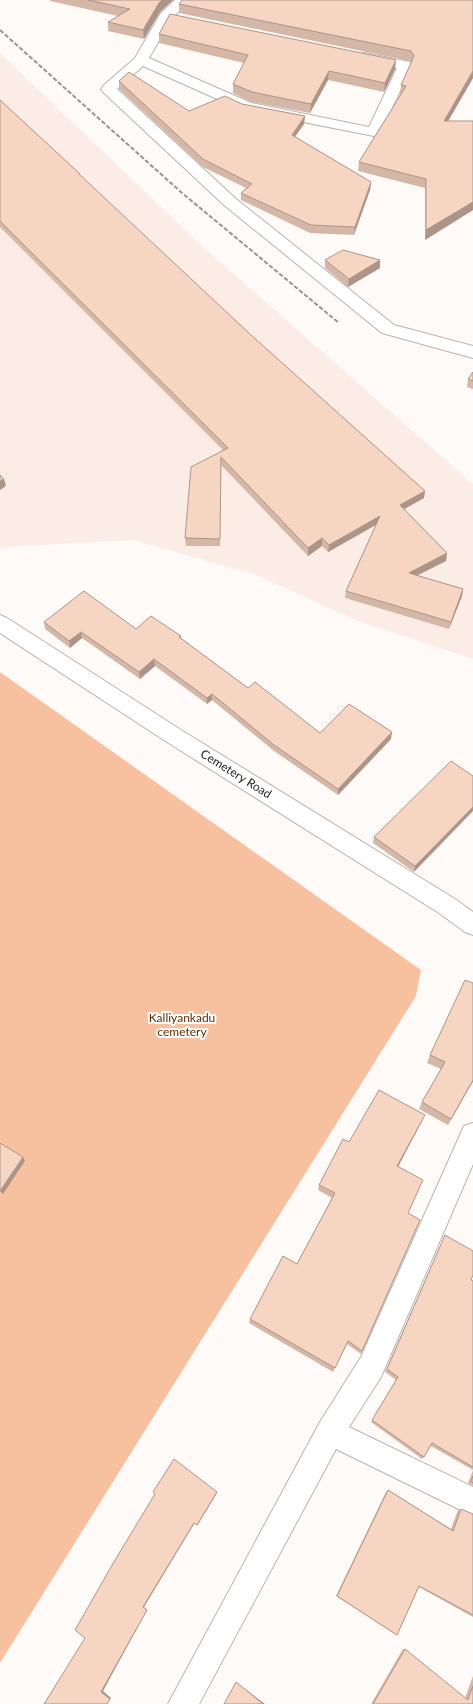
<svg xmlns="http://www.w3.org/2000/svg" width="473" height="1704" viewBox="0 0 473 1704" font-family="Lato,sans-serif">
<rect width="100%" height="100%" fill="#fefaf8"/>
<path fill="#fbede5" d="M 0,53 L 203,247 L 473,484 L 473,659 L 358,621 L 254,574 L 133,540 L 4,547 L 0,549 Z"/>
<path fill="#f7c09e" d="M 0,672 L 421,970 L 416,996 L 0,1663 Z"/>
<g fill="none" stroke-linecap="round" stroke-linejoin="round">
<g stroke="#b9b3af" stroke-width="2">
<path id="street" d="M 175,0 L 190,0 L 172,18 L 149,58 L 251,103 L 369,127 L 397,68 L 360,60 L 358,57 L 360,54 L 365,53 L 410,62 L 412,65 L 381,132 L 379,135 L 374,136 L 242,110 L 143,66 L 117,89 L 236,199 L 394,325 L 473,346 L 473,358 L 382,333 L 224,205 L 103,92 L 101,89 L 103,86 L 135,58 L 161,13 Z
M 473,1123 L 473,1164 L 381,1377 L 349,1427 L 473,1487 L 473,1516 L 336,1449 L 199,1704 L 168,1704 L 320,1422 L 361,1357 L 464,1126 Z"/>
</g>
<g stroke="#b9b3af" stroke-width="2">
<path id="secondary" d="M 0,615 L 7,618 L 181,730 L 455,899 L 473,912 L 473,935 L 465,932 L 439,913 L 167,742 L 0,633 Z"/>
</g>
<use href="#street" fill="#fff" fill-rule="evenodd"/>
<use href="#secondary" fill="#fff" fill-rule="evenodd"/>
<path stroke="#979493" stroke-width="2" stroke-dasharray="4.5 2" stroke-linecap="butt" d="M 0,30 L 182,193 L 339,323"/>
</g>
<path fill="#d4b7a7" d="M 50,0 L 173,0 L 160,12 L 144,39 L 108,31 L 108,22 L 118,16 L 50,1 Z
M 473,0 L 473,78 L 448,121 L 473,121 L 473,210 L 425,240 L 425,188 L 358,171 L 359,162 L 401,95 L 400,95 L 401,85 L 411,63 L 410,61 L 179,13 L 179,4 Z
M 159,34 L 395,69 L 384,92 L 328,80 L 310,113 L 251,102 L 233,93 L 233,84 L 244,63 L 159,43 Z
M 119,81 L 189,111 L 242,104 L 305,116 L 304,124 L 295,137 L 371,182 L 370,190 L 354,235 L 310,233 L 241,200 L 241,193 L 246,188 L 203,167 L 119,89 Z
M 0,100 L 80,174 L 80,176 L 251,335 L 425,491 L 424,498 L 404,509 L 447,553 L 446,561 L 417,576 L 463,589 L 462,596 L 449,629 L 345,598 L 346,591 L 376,525 L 328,552 L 322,546 L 308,556 L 221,465 L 220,546 L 186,546 L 185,538 L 223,450 L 0,227 Z
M 325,260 L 380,268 L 348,287 L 325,268 Z
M 473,372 L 473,389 L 467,387 L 468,379 Z
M 44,622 L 136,629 L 181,636 L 181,638 L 248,688 L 320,733 L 391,739 L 338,795 L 274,751 L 212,700 L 207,704 L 155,666 L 140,679 L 82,638 L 70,648 L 45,629 Z
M 473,776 L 414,872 L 373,843 L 374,837 Z
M 473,983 L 473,1083 L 472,1083 L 448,1125 L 419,1109 L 422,1102 L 441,1069 L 427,1063 L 430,1055 Z
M 422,1121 L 398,1167 L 408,1213 L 420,1220 L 361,1354 L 347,1344 L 333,1372 L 249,1323 L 250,1319 L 297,1264 L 332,1198 L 318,1190 L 319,1185 L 349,1142 Z
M 445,1235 L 471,1280 L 473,1281 L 473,1486 L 468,1483 L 473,1470 L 431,1446 L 424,1457 L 422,1459 L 371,1422 L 396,1380 L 385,1372 Z
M 388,1490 L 451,1529 L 458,1510 L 461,1509 L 473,1514 L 473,1617 L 419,1587 L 397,1635 L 395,1634 L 336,1596 L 386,1492 Z
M 403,1649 L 405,1649 L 465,1698 L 473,1676 L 473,1704 L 371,1704 Z"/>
<path fill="#ac9588" d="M 162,0 L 173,0 L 160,12 L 144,39 L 143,30 L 159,3 Z
M 396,60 L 395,69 L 384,92 L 385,83 Z
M 329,71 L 328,80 L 310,113 L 311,104 Z
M 473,71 L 473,78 L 443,130 L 444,121 Z
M 305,116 L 304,124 L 291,142 L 292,135 Z
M 371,182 L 370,190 L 354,235 L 355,227 Z
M 473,202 L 473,210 L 425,240 L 426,230 Z
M 380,260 L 380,268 L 348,287 L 349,279 Z
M 4,479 L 6,486 L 0,490 L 0,481 Z
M 425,491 L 424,498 L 399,512 L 400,505 Z
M 380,516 L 379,523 L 328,552 L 329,545 Z
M 322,538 L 322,546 L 308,556 L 308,548 Z
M 447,553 L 446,561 L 407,580 L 409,573 Z
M 463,589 L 462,596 L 449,629 L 451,622 Z
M 81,632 L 82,638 L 70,648 L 69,641 Z
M 154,659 L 155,666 L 140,679 L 139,672 Z
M 212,694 L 212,700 L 207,704 L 207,698 Z
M 392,732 L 391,739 L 338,795 L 338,789 Z
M 473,807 L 473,811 L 414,872 L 415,866 Z
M 473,1080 L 473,1081 L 448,1125 L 451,1119 Z
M 425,1115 L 422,1121 L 395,1172 L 397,1166 Z
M 23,1157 L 25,1161 L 3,1194 L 0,1191 Z
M 217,1492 L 217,1493 L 197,1526 L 197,1525 Z
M 194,1523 L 194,1524 L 144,1607 L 147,1610 L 103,1691 L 111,1698 L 107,1704 L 101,1692 L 143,1607 Z
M 236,1682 L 265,1704 L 263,1704 Z"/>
<path fill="#f6d5c2" stroke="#ac9588" d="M 88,0 L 162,0 L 159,3 L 143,30 L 108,22 L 130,9 Z
M 182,0 L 473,0 L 473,71 L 444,121 L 473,121 L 473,202 L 426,230 L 426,179 L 359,162 L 406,86 L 401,85 L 414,56 L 411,51 L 179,4 Z
M 170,14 L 396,60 L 385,83 L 329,71 L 311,104 L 252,92 L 233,84 L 248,55 L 159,34 Z
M 129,72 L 189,111 L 225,96 L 242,104 L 305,116 L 292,135 L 371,182 L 355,227 L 311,225 L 241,193 L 252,184 L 203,159 L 119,81 Z
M 0,100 L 80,174 L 79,174 L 251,335 L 425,491 L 400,505 L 447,553 L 409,573 L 463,589 L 451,622 L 346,591 L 380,516 L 329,545 L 322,538 L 308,548 L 221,457 L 220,539 L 185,538 L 191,467 L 228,448 L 0,221 Z
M 343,250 L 380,260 L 349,279 L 325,260 Z
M 473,372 L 473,381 L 468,379 Z
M 0,475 L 4,479 L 0,481 Z
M 84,591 L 136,629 L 151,616 L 181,636 L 179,637 L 248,688 L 255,682 L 320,733 L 349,704 L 392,732 L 338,789 L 274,745 L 212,694 L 207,698 L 154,659 L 139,672 L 81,632 L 69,641 L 44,622 Z
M 451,761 L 473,776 L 473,807 L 415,866 L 374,837 Z
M 465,980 L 473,983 L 473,1080 L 451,1119 L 422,1102 L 445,1062 L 430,1055 Z
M 379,1090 L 425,1115 L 397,1166 L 423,1180 L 408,1213 L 420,1220 L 362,1351 L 348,1341 L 335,1368 L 250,1319 L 283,1256 L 297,1264 L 335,1193 L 319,1185 L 343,1139 L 349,1142 Z
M 0,1143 L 23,1157 L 0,1191 Z
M 445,1235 L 473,1251 L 473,1275 L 471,1280 L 473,1281 L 473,1467 L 432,1443 L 424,1457 L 372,1420 L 398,1377 L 387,1369 Z
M 174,1459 L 217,1492 L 197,1525 L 194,1523 L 143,1607 L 147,1610 L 101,1692 L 110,1699 L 107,1704 L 44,1704 L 85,1638 L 75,1630 L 115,1560 L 155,1494 L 153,1492 Z
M 473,1476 L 473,1483 L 471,1481 Z
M 388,1490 L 453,1531 L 461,1509 L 473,1514 L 473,1615 L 419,1586 L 397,1635 L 337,1596 Z
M 405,1649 L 468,1700 L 473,1686 L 473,1704 L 373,1704 Z
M 236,1682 L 263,1704 L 224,1704 Z"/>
<g text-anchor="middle" stroke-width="4" stroke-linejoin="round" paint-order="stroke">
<g font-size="12" fill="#252322" stroke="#fff">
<text transform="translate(236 774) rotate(32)" y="4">Cemetery Road</text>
</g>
<g font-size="12" fill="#5d2c05" stroke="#fff">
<text x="182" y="1022">Kalliyankadu<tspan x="182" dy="14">cemetery</tspan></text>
</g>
</g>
</svg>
